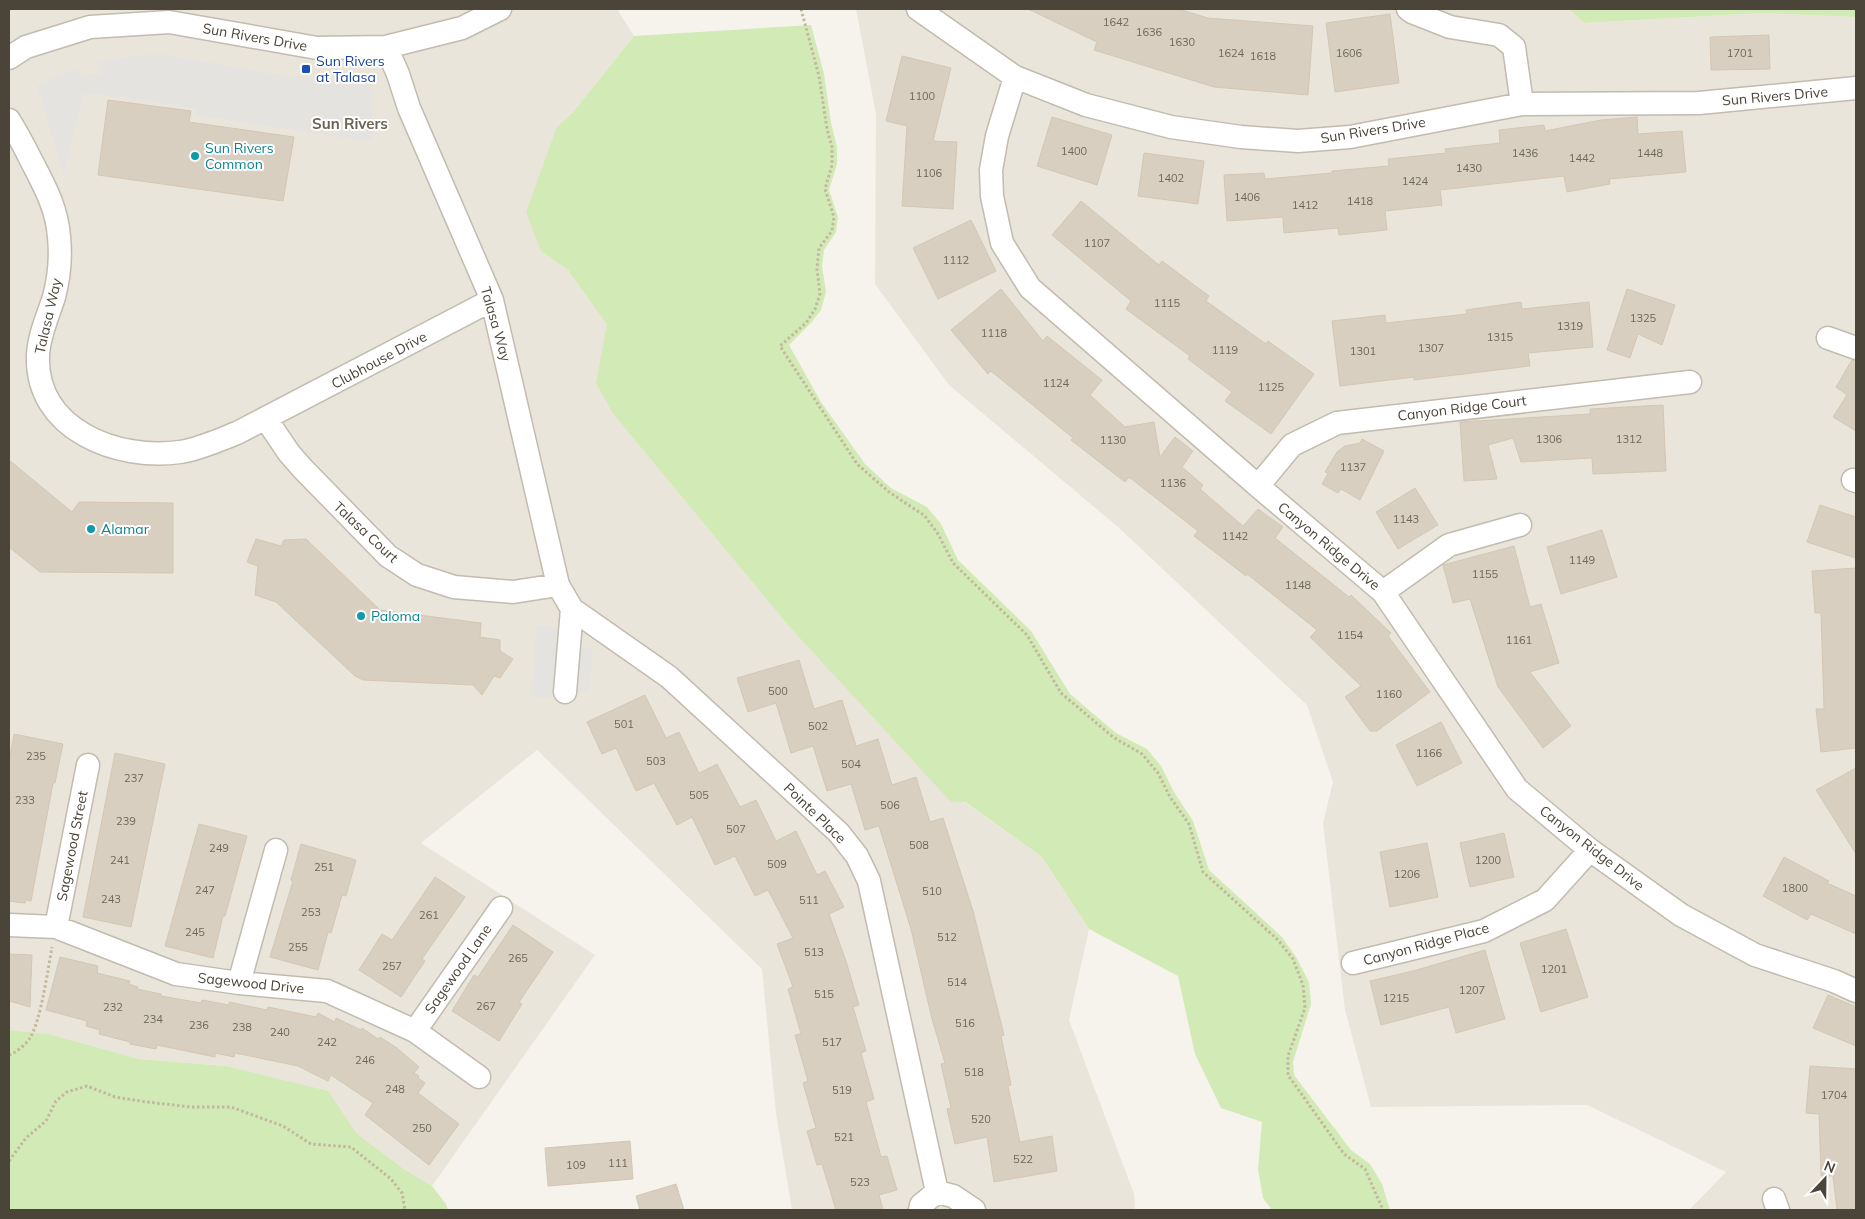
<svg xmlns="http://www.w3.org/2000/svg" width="1865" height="1219" viewBox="0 0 1865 1219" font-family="Mulish,sans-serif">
<rect width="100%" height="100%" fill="#f6f3ec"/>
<path fill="#eae5da" d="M 9,9 L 617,9 L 634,36 L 573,112 L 557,127 L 541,251 L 568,270 L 607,325 L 614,415 L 787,624 L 964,802 L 1042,857 L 1089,929 L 1069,1020 L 1134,1194 L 1135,1210 L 792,1210 L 776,1114 L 762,969 L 537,750 L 421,843 L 595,955 L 432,1186 L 404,1169 L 356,1133 L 225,1066 L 139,1059 L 49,1034 L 9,1030 Z
M 856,9 L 1569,9 L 1584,23 L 1762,13 L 1856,17 L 1856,1210 L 1689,1210 L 1726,1172 L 1587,1105 L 1371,1107 L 1345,1010 L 1323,823 L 1333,782 L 1307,705 L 1118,527 L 949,385 L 875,284 L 876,114 Z"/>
<path fill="#d2eab5" d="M 1569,9 L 1856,9 L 1856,17 L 1762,13 L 1584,23 Z
M 811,25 L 824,74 L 831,123 L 837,147 L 837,164 L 829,190 L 838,217 L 836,232 L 824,250 L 822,266 L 826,292 L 821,310 L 810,324 L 789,345 L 821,402 L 865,464 L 891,488 L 927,507 L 941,524 L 958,560 L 1031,631 L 1070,694 L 1116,733 L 1147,749 L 1161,766 L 1174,792 L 1193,821 L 1209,870 L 1282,937 L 1296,957 L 1309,982 L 1311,1004 L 1293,1062 L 1294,1075 L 1351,1150 L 1370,1164 L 1382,1184 L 1390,1210 L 1272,1210 L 1263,1198 L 1258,1169 L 1262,1122 L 1221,1108 L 1195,1054 L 1178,976 L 1089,929 L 1042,857 L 965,802 L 951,802 L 787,624 L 614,415 L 596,383 L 607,325 L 568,270 L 541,251 L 526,212 L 557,127 L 573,112 L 634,36 Z
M 9,1030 L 49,1034 L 139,1059 L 225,1066 L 328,1091 L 356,1133 L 404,1169 L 432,1186 L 446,1204 L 448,1210 L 9,1210 Z"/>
<path fill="#e5e3e0" d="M 140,55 L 166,55 L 303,79 L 372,82 L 372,142 L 196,115 L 196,108 L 105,95 L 84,94 L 64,175 L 37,86 L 76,68 L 82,76 L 102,73 L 96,62 Z
M 536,626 L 578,628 L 577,648 L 593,649 L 589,693 L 575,692 L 574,699 L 532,697 Z"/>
<path fill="#d8cfc1" stroke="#d3c7b4" d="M 1028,9 L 1178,9 L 1208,18 L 1313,26 L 1308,95 L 1214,87 L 1094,50 L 1097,42 Z
M 1390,14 L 1399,83 L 1335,92 L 1326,23 Z
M 1769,35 L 1770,69 L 1711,70 L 1710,37 Z
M 902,56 L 951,68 L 933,141 L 957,142 L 953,209 L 902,206 L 907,126 L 886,121 Z
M 108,100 L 191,111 L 189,122 L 294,137 L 283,201 L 98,175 Z
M 1052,117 L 1112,135 L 1097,185 L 1037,166 Z
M 1637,117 L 1638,134 L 1682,131 L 1686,172 L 1609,179 L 1610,184 L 1567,192 L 1564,176 L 1440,190 L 1442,205 L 1385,211 L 1387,230 L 1339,235 L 1338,228 L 1284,233 L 1283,217 L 1227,221 L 1224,175 L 1264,173 L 1265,179 L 1332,173 L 1332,171 L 1389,166 L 1388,159 L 1446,153 L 1445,149 L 1500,143 L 1499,130 L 1544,125 L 1545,131 L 1601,120 Z
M 1144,153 L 1204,161 L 1198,204 L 1138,196 Z
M 1081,201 L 1159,265 L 1162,261 L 1209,296 L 1206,301 L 1266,344 L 1268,341 L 1314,374 L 1271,434 L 1225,401 L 1232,392 L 1188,359 L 1190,356 L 1126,309 L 1131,301 L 1052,235 Z
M 971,220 L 996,271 L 938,299 L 913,248 Z
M 1001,289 L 1043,341 L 1047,336 L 1102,380 L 1090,395 L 1125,427 L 1154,422 L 1160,457 L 1175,437 L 1193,451 L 1182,467 L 1203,485 L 1200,489 L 1243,526 L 1258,509 L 1283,527 L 1275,538 L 1349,597 L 1351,595 L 1391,633 L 1388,636 L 1430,692 L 1377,731 L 1370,731 L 1345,697 L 1361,686 L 1310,637 L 1317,630 L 1247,574 L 1246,576 L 1194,536 L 1198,531 L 1129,477 L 1125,482 L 1071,440 L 1073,438 L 991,371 L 988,374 L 951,330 Z
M 1627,289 L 1675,305 L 1662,345 L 1638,334 L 1630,358 L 1607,350 Z
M 1521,302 L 1522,309 L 1589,302 L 1593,347 L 1528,353 L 1530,366 L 1414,380 L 1414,377 L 1340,386 L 1332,321 L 1385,315 L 1386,323 L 1467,314 L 1466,310 Z
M 1852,360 L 1856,361 L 1856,431 L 1833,417 L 1847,395 L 1836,387 Z
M 1663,405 L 1666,471 L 1593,474 L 1592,458 L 1521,462 L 1513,438 L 1488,445 L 1497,479 L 1464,481 L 1460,422 L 1590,414 L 1590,409 Z
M 1362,439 L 1384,451 L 1360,500 L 1341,489 L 1338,493 L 1322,484 L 1328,473 L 1325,472 L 1337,452 L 1345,446 L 1360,443 Z
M 9,460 L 72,512 L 79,502 L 173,503 L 173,573 L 40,572 L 9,547 Z
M 1415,488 L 1438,525 L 1398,549 L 1376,512 Z
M 1820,505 L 1856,517 L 1856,558 L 1807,542 Z
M 1602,530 L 1617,577 L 1561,594 L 1547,547 Z
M 256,539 L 281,546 L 284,540 L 306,539 L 380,610 L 481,623 L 480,637 L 500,640 L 500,651 L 513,659 L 500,678 L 494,676 L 482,695 L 473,685 L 363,680 L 355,676 L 276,602 L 255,595 L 258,566 L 247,562 Z
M 1514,546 L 1530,607 L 1541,604 L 1559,663 L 1530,672 L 1571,726 L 1543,748 L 1498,687 L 1470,599 L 1453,603 L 1443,565 Z
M 1856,568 L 1856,748 L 1821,752 L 1816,709 L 1824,709 L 1821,613 L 1815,613 L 1812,571 Z
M 799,660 L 814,709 L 842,700 L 856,746 L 878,739 L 892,785 L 916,777 L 930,822 L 943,818 L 973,911 L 1004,1035 L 1001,1036 L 1011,1085 L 1008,1086 L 1020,1142 L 1052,1136 L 1057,1171 L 994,1182 L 987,1137 L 955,1144 L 947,1109 L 951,1108 L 941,1064 L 945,1063 L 932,1019 L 911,929 L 879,826 L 865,830 L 851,784 L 827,791 L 813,746 L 791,753 L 776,703 L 748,712 L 737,678 Z
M 645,695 L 666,738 L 679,732 L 699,773 L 717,764 L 740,807 L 756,800 L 776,841 L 796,831 L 817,875 L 825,871 L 844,907 L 829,914 L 846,961 L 859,1005 L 853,1007 L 866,1051 L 861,1053 L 874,1099 L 866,1102 L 881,1157 L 887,1156 L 897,1190 L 879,1195 L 883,1210 L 836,1210 L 822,1164 L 817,1165 L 807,1131 L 816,1128 L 803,1083 L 808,1081 L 795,1035 L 801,1034 L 788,989 L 793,987 L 777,944 L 793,938 L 768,890 L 755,896 L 735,856 L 715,865 L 692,817 L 677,825 L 654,783 L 636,791 L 616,748 L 602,754 L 587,722 Z
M 1441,722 L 1462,763 L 1417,786 L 1396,745 Z
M 14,734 L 63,744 L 55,783 L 53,783 L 31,901 L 26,900 L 25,903 L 9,901 L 9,762 Z
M 115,753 L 165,764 L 131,927 L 83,917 Z
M 1856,768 L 1856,854 L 1816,790 Z
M 199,824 L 247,836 L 225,916 L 223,916 L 213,958 L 165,946 Z
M 1504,833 L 1514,877 L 1470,887 L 1460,843 Z
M 1427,843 L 1438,897 L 1390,907 L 1380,852 Z
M 301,844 L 356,860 L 346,896 L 342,895 L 331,933 L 328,932 L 318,970 L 270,957 L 293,881 L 291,880 Z
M 1784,857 L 1829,881 L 1827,883 L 1856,896 L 1856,934 L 1811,914 L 1807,920 L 1763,896 Z
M 435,877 L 465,897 L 422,959 L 425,961 L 401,997 L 359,970 L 382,934 L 392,940 Z
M 513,925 L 553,952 L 519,1002 L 522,1004 L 499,1041 L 452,1011 L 474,975 L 478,977 Z
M 1566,929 L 1588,997 L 1541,1012 L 1520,943 Z
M 1485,950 L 1505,1019 L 1456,1033 L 1449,1007 L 1381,1025 L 1370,981 L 1413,971 Z
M 9,954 L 32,955 L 30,1007 L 9,1001 Z
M 60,957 L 98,966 L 97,973 L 130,981 L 129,984 L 138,987 L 137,989 L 161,994 L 161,996 L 201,1003 L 202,1000 L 229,1005 L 229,1002 L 267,1010 L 268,1007 L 316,1017 L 318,1013 L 335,1022 L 336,1018 L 361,1030 L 362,1028 L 378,1039 L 380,1037 L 397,1048 L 419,1067 L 414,1073 L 419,1076 L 418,1078 L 425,1083 L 418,1093 L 459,1124 L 429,1165 L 365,1115 L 373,1103 L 331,1075 L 328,1081 L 298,1066 L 235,1053 L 234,1057 L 215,1053 L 215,1057 L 157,1045 L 156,1049 L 130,1044 L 130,1042 L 99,1034 L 100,1030 L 86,1026 L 87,1021 L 46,1010 Z
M 1828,995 L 1856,1007 L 1856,1046 L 1813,1028 Z
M 1810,1066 L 1856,1069 L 1856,1210 L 1837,1210 L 1833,1176 L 1821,1176 L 1819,1114 L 1806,1113 Z
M 630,1141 L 633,1179 L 548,1186 L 545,1148 Z
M 676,1184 L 684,1210 L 640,1210 L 636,1196 Z"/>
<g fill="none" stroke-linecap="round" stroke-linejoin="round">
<g stroke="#c2bbae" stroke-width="25">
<path id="minor" d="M 918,9 L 1015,77 L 1086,105 L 1171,127 L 1241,137 L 1298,141 L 1350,137 L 1522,104 L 1699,103 L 1856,88
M 1408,9 L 1412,12 L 1450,27 L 1499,35 L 1514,47 L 1522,104
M 386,47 L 398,74 L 409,108 L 492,300 L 558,585 L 572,609 L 669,677 L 839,833 L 857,856 L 869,881 L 937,1192
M 9,58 L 26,47 L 90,27 L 169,22 L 317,48 L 386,47 L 462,28 L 500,9
M 1015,77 L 997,136 L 991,170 L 992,196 L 1002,243 L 1030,288 L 1258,486 L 1383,592 L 1517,789 L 1590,850 L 1681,915 L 1755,955 L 1834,981 L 1856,991
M 9,120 C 17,133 24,146 31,160 C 44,185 57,208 59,237 C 61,256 59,278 54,297 C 48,316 39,335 38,355 C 35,430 118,461 180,452 C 200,449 219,440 237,433 L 492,300
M 1828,338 L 1856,348
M 266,419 L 289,453 L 303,469 L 388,556 L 417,575 L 454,587 L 513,592 L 558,585
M 1853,480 L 1856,481
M 1258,486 L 1292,445 L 1337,423 L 1690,382
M 1383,592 L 1449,545 L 1520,525
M 565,692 L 572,609
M 9,925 L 56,927 L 176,974 L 239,983 L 327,991 L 415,1031 L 479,1077
M 56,927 L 88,765
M 1353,963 L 1484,931 L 1545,900 L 1590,850
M 239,983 L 276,850
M 415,1031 L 501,908
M 937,1192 L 953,1196 L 974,1210
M 1774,1199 L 1778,1210
M 920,1210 L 921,1205 L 937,1192"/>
</g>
<path stroke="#c4b79f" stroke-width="3" stroke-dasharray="2.5 2.5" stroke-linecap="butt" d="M 801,9 L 819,76 L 827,129 L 832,147 L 832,165 L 825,189 L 834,217 L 832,231 L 819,248 L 817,269 L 820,294 L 815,309 L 806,323 L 780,346 L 857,464 L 889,492 L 925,516 L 938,534 L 953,563 L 1027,635 L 1061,693 L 1113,737 L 1142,754 L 1158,773 L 1170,797 L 1189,824 L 1203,872 L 1278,940 L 1293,959 L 1303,985 L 1305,1008 L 1288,1056 L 1288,1075 L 1344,1154 L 1365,1169 L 1383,1210
M 9,1055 C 16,1053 26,1044 30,1038 C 41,1020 48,969 52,947
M 9,1161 L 26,1138 L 46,1121 L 56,1101 L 67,1092 L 87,1086 L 115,1097 L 147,1102 L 191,1107 L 231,1107 L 283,1126 L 311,1144 L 351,1147 L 391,1179 L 402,1193 L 405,1210"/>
<use href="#minor" stroke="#fff" stroke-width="22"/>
</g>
<rect fill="#1a4fb4" stroke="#fff" stroke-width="2" x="301" y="64" width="10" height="10" rx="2.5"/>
<g fill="#0f9aa8" stroke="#fff" stroke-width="2">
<circle cx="195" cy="156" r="5"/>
<circle cx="91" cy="529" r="5"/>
<circle cx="361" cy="616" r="5"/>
</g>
<g text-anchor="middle" stroke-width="4" stroke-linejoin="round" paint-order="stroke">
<g font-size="11" fill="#6e675b">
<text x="1116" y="26">1642</text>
<text x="1149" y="36">1636</text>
<text x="1182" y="46">1630</text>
<text x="1231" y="57">1624</text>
<text x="1349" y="57">1606</text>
<text x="1740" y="57">1701</text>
<text x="1263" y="60">1618</text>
<text x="922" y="100">1100</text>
<text x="1074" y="155">1400</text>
<text x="1525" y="157">1436</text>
<text x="1650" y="157">1448</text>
<text x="1582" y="162">1442</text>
<text x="1469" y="172">1430</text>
<text x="929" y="177">1106</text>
<text x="1171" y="182">1402</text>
<text x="1415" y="185">1424</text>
<text x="1247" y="201">1406</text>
<text x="1360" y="205">1418</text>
<text x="1305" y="209">1412</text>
<text x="1097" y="247">1107</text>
<text x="956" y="264">1112</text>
<text x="1167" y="307">1115</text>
<text x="1643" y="322">1325</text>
<text x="1570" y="330">1319</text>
<text x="994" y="337">1118</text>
<text x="1500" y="341">1315</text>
<text x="1431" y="352">1307</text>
<text x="1225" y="354">1119</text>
<text x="1363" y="355">1301</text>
<text x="1056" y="387">1124</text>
<text x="1271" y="391">1125</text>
<text x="1549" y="443">1306</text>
<text x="1629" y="443">1312</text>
<text x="1113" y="444">1130</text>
<text x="1353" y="471">1137</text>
<text x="1173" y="487">1136</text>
<text x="1406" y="523">1143</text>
<text x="1235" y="540">1142</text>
<text x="1582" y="564">1149</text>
<text x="1485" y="578">1155</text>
<text x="1298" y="589">1148</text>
<text x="1350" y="639">1154</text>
<text x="1519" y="644">1161</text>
<text x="778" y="695">500</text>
<text x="1389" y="698">1160</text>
<text x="624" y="728">501</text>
<text x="818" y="730">502</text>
<text x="1429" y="757">1166</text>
<text x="36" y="760">235</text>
<text x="656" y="765">503</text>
<text x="851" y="768">504</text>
<text x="134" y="782">237</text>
<text x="699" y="799">505</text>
<text x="25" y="804">233</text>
<text x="890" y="809">506</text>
<text x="126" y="825">239</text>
<text x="736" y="833">507</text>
<text x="919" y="849">508</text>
<text x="219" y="852">249</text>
<text x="120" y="864">241</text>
<text x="1488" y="864">1200</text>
<text x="777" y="868">509</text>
<text x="324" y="871">251</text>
<text x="1407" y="878">1206</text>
<text x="1795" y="892">1800</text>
<text x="205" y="894">247</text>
<text x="932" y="895">510</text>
<text x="111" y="903">243</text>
<text x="809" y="904">511</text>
<text x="311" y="916">253</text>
<text x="429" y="919">261</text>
<text x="195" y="936">245</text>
<text x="947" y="941">512</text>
<text x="298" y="951">255</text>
<text x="814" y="956">513</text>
<text x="518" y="962">265</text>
<text x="392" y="970">257</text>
<text x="1554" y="973">1201</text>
<text x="957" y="986">514</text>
<text x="1472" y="994">1207</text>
<text x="824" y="998">515</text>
<text x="1396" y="1002">1215</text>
<text x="486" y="1010">267</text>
<text x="113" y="1011">232</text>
<text x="153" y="1023">234</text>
<text x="965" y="1027">516</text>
<text x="199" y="1029">236</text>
<text x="242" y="1031">238</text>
<text x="280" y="1036">240</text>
<text x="327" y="1046">242</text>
<text x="832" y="1046">517</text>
<text x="365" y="1064">246</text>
<text x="974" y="1076">518</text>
<text x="395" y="1093">248</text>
<text x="842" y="1094">519</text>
<text x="1834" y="1099">1704</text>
<text x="981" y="1123">520</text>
<text x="422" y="1132">250</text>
<text x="844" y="1141">521</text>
<text x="1023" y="1163">522</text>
<text x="618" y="1167">111</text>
<text x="576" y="1169">109</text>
<text x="860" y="1186">523</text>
</g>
<g font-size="14" fill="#4b4439" stroke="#fff">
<text transform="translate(255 37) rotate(10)" y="5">Sun Rivers Drive</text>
<text transform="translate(1775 96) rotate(-5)" y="5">Sun Rivers Drive</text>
<text transform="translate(1373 130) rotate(-9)" y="5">Sun Rivers Drive</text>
<text transform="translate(48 316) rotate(-77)" y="5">Talasa Way</text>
<text transform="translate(496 324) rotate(74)" y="5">Talasa Way</text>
<text transform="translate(379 360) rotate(-28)" y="5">Clubhouse Drive</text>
<text transform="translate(1462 408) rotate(-7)" y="5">Canyon Ridge Court</text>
<text transform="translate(366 532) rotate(43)" y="5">Talasa Court</text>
<text transform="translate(1329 546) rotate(40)" y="5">Canyon Ridge Drive</text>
<text transform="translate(815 813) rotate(44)" y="5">Pointe Place</text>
<text transform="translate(72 846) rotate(-79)" y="5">Sagewood Street</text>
<text transform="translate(1592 848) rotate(38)" y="5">Canyon Ridge Drive</text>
<text transform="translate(1426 944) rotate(-15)" y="5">Canyon Ridge Place</text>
<text transform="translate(458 969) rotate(-55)" y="5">Sagewood Lane</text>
<text transform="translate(251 983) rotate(6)" y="5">Sagewood Drive</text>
</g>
<g font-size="14" fill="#164399" stroke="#fff" text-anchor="start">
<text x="316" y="66">Sun Rivers<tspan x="316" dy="16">at Talasa</tspan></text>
</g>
<g font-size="14" fill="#0d838f" stroke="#fff" text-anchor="start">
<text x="205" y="153">Sun Rivers<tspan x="205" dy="16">Common</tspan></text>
<text x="101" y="534">Alamar</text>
<text x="371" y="621">Paloma</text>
</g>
<g font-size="15" font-weight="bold" fill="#6e6250" stroke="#fff">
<text x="350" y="129">Sun Rivers</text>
</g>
</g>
<rect width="1865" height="1219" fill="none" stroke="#4b4439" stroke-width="20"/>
<g transform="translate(1825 1179) rotate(22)" stroke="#ffffff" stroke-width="4" paint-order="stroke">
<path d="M0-4L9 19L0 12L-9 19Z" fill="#4b4439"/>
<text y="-8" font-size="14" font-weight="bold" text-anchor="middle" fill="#4b4439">N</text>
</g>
</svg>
